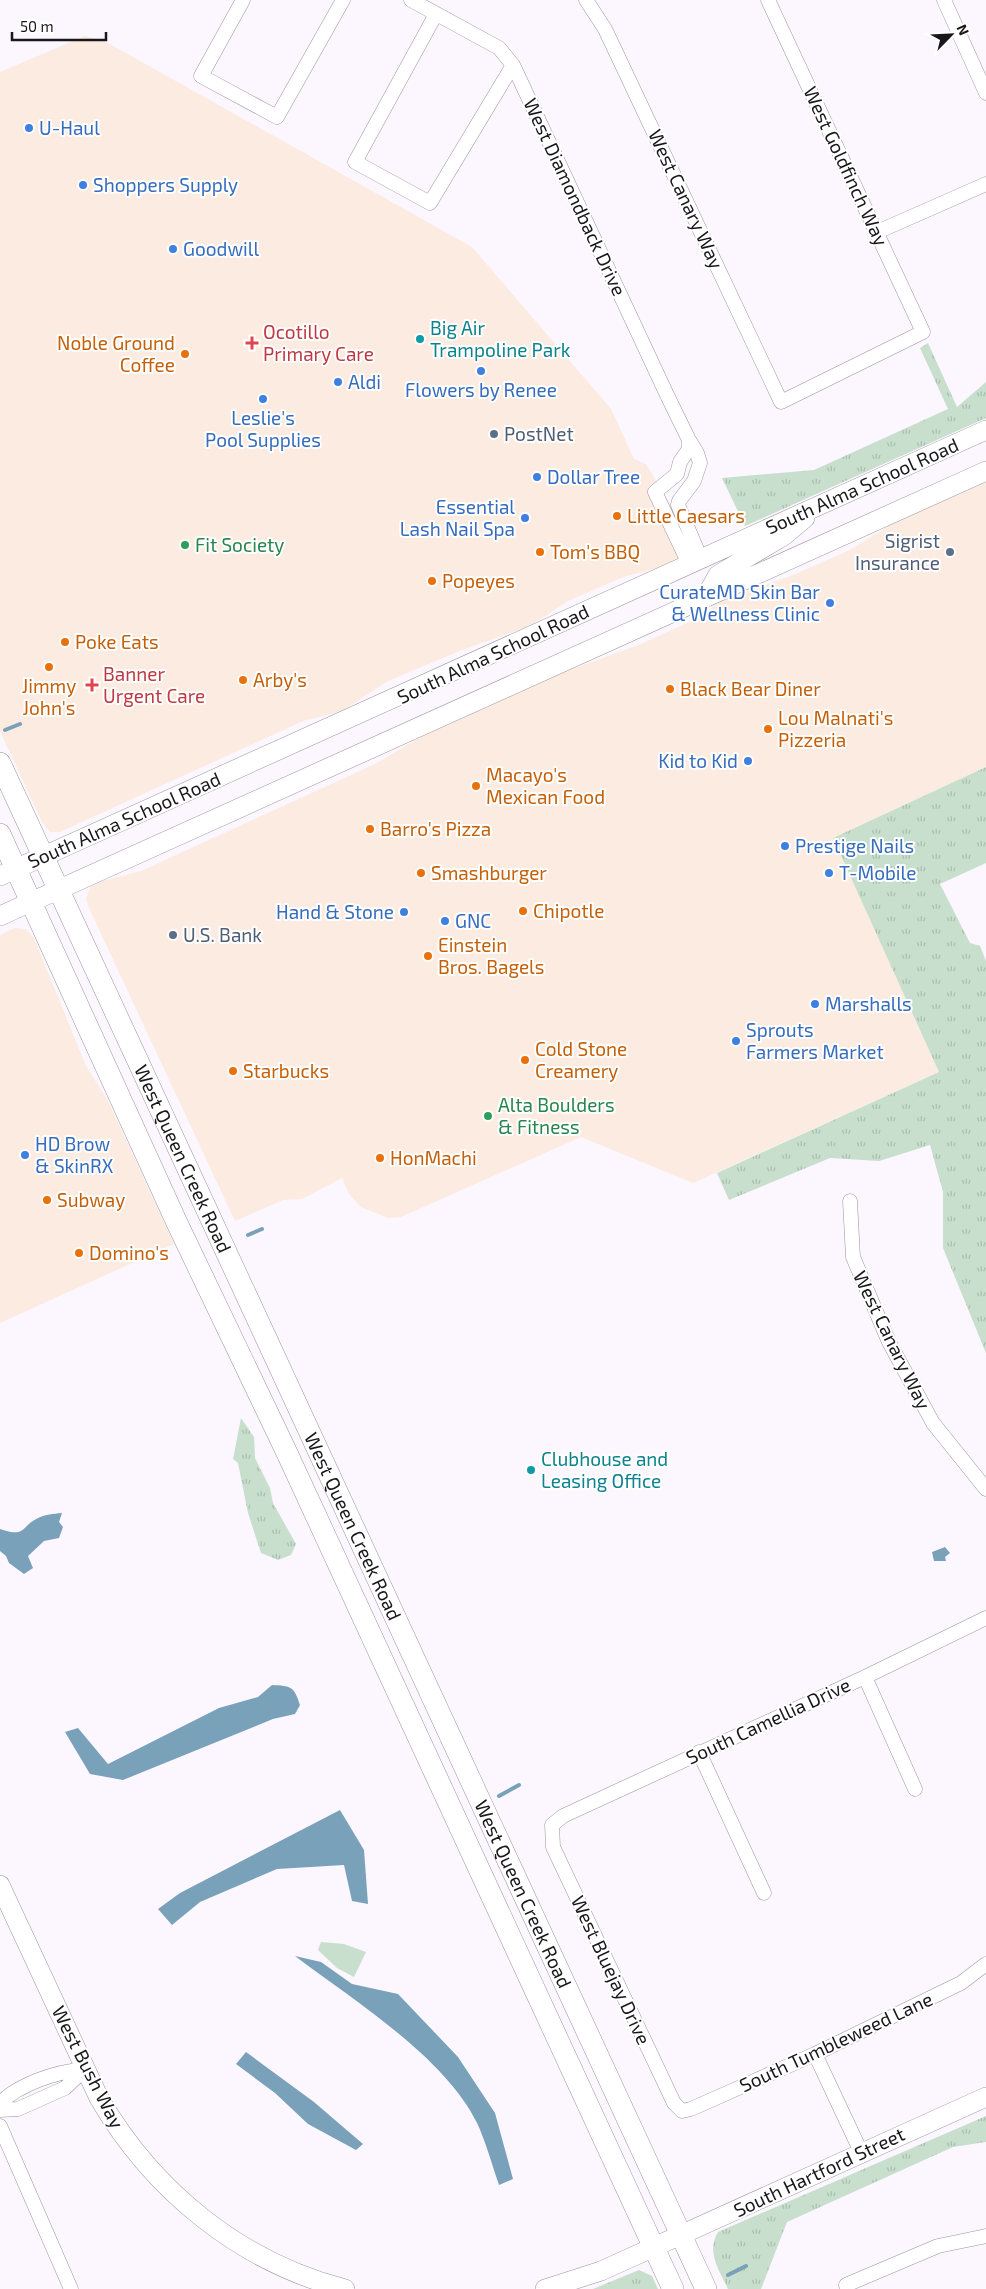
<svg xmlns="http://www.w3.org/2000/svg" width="986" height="2289" viewBox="0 0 986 2289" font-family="'Exo 2',sans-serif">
<defs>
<pattern id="grass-tufts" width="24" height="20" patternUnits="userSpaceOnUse" patternTransform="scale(1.25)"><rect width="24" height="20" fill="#c7dfcc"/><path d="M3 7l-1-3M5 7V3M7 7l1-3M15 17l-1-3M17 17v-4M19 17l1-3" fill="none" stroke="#aabfaf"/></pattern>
</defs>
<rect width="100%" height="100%" fill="#fcf6ff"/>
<path fill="#fcebe0" d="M 85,36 L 108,43 L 472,247 L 611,409 L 634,459 L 646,464 L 672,508 L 693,552 L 661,567 L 623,577 L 568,601 L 530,626 L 462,650 L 388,681 L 342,711 L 303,721 L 60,832 L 50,832 L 42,822 L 0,731 L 0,72 Z
M 986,482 L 986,767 L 833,838 L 939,1072 L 693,1183 L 581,1137 L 401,1217 L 388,1218 L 361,1207 L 349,1194 L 342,1178 L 302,1199 L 283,1200 L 235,1221 L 89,908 L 86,899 L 90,887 L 95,883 L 141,871 L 375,764 L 421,737 L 556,675 L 641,644 L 694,620 L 725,599 L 793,575 L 848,551 L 892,524 Z
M 15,928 L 26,929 L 34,938 L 86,1066 L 107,1099 L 174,1244 L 0,1323 L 0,935 Z"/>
<path fill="url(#grass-tufts)" d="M 928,343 L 957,407 L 986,382 L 986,418 L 745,526 L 722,478 L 814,470 L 948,409 L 920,348 Z
M 986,767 L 986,863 L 940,884 L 970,943 L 980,946 L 986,961 L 986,1353 L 943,1248 L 943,1192 L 930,1145 L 879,1161 L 830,1158 L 729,1200 L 717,1173 L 939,1072 L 833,838 Z
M 241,1418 L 254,1437 L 255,1458 L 270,1488 L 273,1503 L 296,1544 L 291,1555 L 278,1560 L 261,1553 L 248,1513 L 238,1463 L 233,1459 Z
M 986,2116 L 986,2142 L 953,2147 L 787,2222 L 761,2289 L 728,2289 C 719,2270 706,2252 718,2232 Z
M 639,2270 L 652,2276 L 658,2289 L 593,2289 Z"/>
<path fill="#c7dfcc" d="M 321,1942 L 344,1944 L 366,1952 L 354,1977 L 337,1968 L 318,1950 Z"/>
<path fill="#7aa1ba" d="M 62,1513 L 59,1522 L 63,1527 L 59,1538 L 44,1541 L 28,1556 L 33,1568 L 24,1574 L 9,1563 L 6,1556 L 0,1551 L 0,1529 C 26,1538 20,1527 38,1518 C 46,1514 53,1514 62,1513 Z
M 945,1547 L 950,1553 L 945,1557 L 946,1561 L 934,1561 L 932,1552 Z
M 272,1685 C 291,1686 294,1686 300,1705 L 295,1714 L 273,1719 L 123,1780 L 90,1774 L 65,1732 L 78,1728 L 108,1764 L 219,1708 L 258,1697 Z
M 340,1810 L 364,1850 L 368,1904 L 352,1901 L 344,1865 L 277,1869 L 200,1902 L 172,1925 L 158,1909 L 180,1893 Z
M 295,1956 L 321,1962 L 352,1984 L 398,1994 L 458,2057 L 495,2113 L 513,2179 L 499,2185 C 492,2165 486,2142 477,2123 C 445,2057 353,2000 295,1956 Z
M 246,2052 L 314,2102 L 363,2144 L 356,2150 L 308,2124 L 275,2093 L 236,2064 Z"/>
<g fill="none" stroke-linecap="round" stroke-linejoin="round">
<path stroke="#7aa1ba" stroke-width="4" d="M 5,730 L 20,724
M 248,1235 L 262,1229
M 499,1796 L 519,1785
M 728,2275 L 746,2266"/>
<g stroke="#9c959e" stroke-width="15">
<path id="street" d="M 243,0 L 201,76 L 277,117 L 343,0
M 411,0 L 499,48 L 513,65 L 667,395 L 689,440 L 697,453 L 700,463 L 694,481 L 679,501 L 678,505 L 701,559
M 586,0 L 605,29 L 781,402 L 923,332 L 768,0
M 944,0 L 986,93
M 436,14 L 355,162 L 430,203 L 513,65
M 877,232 L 986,184
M 689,440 L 689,449 L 680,462 L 677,474 L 655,492 L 689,564
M 850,1201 L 853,1257 L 889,1342 L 933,1423 L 986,1489
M 986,1618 L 865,1677 L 563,1816 L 552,1825 L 553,1847 L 674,2103 L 682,2111 L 691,2109 L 815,2054 L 961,1983 L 986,1964
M 865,1677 L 915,1789
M 699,1752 L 764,1893
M 815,2054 L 861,2152
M 0,2103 C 21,2083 56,2072 85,2069
M 0,2110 L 18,2109 L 65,2088 L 85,2069
M 0,2126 L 71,2289
M 848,2289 L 846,2285 L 938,2246 L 986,2236"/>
</g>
<g stroke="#9c959e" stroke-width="20">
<path id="secondary" d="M 705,598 L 718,575 L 785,535 L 805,518
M 0,876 L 986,430
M 0,916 L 986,471
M 0,1885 L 99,2098 C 153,2191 240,2262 345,2289
M 545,2289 L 601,2271 L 986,2097"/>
</g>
<g stroke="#9c959e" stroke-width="22">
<g id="primary">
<path id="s1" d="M 0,763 L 706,2289"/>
<path d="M 0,834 L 177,1223 L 287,1453 L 673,2289"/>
</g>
</g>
<use href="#street" stroke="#fff" stroke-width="14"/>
<use href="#secondary" stroke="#fff" stroke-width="19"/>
<use href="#primary" stroke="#fff" stroke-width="21"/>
</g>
<g fill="#3f7fe0" stroke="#fff" stroke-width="2">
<circle cx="29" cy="128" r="5"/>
<circle cx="83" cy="185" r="5"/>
<circle cx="173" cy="249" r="5"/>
<circle cx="481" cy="371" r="5"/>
<circle cx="338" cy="382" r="5"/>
<circle cx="263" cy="399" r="5"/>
<circle cx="537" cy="477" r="5"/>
<circle cx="525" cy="518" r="5"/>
<circle cx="830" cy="603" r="5"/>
<circle cx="748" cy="761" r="5"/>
<circle cx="785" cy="846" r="5"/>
<circle cx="829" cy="873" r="5"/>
<circle cx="404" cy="912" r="5"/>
<circle cx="445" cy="921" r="5"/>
<circle cx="815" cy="1004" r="5"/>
<circle cx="736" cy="1041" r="5"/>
<circle cx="25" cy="1155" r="5"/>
</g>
<g fill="#0f9aa8" stroke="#fff" stroke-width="2">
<circle cx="420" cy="339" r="5"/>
<circle cx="531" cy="1470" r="5"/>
</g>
<g fill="#e0444e" stroke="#fff" stroke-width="2">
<path d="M249.5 335.5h5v5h5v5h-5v5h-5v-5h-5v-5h5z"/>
<path d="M89.5 677.5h5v5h5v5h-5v5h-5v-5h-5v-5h5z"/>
</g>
<g fill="#e8710a" stroke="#fff" stroke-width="2">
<circle cx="185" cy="354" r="5"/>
<circle cx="617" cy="516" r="5"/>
<circle cx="540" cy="552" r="5"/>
<circle cx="432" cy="581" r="5"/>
<circle cx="65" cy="642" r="5"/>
<circle cx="49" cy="667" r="5"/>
<circle cx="243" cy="680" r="5"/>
<circle cx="670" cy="689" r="5"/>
<circle cx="768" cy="729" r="5"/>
<circle cx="476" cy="786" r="5"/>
<circle cx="370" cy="829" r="5"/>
<circle cx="421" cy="873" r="5"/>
<circle cx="523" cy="911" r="5"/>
<circle cx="428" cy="956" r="5"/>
<circle cx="525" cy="1060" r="5"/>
<circle cx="233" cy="1071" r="5"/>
<circle cx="380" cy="1158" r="5"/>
<circle cx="47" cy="1200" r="5"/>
<circle cx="79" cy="1253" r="5"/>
</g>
<g fill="#5c6f8a" stroke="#fff" stroke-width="2">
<circle cx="494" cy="434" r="5"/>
<circle cx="950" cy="552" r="5"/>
<circle cx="173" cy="935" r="5"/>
</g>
<g fill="#2e9e5b" stroke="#fff" stroke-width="2">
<circle cx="185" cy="545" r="5"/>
<circle cx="488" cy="1116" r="5"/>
</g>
<g text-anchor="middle" stroke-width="4" stroke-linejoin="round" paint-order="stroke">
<g font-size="19" fill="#366cbe" stroke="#fff" text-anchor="start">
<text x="39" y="135">U-Haul</text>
<text x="93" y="192">Shoppers Supply</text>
<text x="183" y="256">Goodwill</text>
<text x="348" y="389">Aldi</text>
<text x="481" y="397" text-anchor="middle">Flowers by Renee</text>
<text x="263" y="425" text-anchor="middle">Leslie's<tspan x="263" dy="22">Pool Supplies</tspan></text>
<text x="547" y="484">Dollar Tree</text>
<text x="515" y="514" text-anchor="end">Essential<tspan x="515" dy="22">Lash Nail Spa</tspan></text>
<text x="820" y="599" text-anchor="end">CurateMD Skin Bar<tspan x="820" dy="22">&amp; Wellness Clinic</tspan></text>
<text x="738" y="768" text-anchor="end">Kid to Kid</text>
<text x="795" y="853">Prestige Nails</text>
<text x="839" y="880">T-Mobile</text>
<text x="394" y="919" text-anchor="end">Hand &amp; Stone</text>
<text x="455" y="928">GNC</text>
<text x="825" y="1011">Marshalls</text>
<text x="746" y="1037">Sprouts<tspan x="746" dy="22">Farmers Market</tspan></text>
<text x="35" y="1151">HD Brow<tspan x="35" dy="22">&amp; SkinRX</tspan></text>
</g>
<g font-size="19" fill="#19171a" stroke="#fff">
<text transform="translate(846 166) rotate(65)" y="7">West Goldfinch Way</text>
<text transform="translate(575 197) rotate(65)" y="7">West Diamondback Drive</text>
<text transform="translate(686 199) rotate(65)" y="7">West Canary Way</text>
<text transform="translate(862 486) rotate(-24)" y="7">South Alma School Road</text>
<text transform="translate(493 654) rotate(-25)" y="7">South Alma School Road</text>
<text transform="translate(124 820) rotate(-24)" y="7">South Alma School Road</text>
<text dy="7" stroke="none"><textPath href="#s1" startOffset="436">West Queen Creek Road</textPath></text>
<text transform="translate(892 1340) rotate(64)" y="7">West Canary Way</text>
<text dy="7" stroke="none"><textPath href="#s1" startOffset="841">West Queen Creek Road</textPath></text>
<text transform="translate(768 1721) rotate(-25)" y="7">South Camellia Drive</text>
<text dy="7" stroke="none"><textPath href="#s1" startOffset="1246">West Queen Creek Road</textPath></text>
<text transform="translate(611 1970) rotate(65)" y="7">West Bluejay Drive</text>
<text transform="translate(836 2042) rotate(-25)" y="7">South Tumbleweed Lane</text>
<text transform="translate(88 2067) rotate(63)" y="7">West Bush Way</text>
<text transform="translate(819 2172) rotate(-25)" y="7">South Hartford Street</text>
</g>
<g font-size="19" fill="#0d838f" stroke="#fff" text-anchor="start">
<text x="430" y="335">Big Air<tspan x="430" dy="22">Trampoline Park</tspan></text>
<text x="541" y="1466">Clubhouse and<tspan x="541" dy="22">Leasing Office</tspan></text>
</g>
<g font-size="19" fill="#be3a42" stroke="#fff" text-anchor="start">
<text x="263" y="339">Ocotillo<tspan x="263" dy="22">Primary Care</tspan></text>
<text x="103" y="681">Banner<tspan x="103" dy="22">Urgent Care</tspan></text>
</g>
<g font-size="19" fill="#c56008" stroke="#fff" text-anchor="start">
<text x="175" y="350" text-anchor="end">Noble Ground<tspan x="175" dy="22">Coffee</tspan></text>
<text x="627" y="523">Little Caesars</text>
<text x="550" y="559">Tom's BBQ</text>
<text x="442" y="588">Popeyes</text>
<text x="75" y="649">Poke Eats</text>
<text x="253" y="687">Arby's</text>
<text x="49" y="693" text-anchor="middle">Jimmy<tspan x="49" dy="22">John's</tspan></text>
<text x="680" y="696">Black Bear Diner</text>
<text x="778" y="725">Lou Malnati's<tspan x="778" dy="22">Pizzeria</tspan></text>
<text x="486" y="782">Macayo's<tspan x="486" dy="22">Mexican Food</tspan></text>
<text x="380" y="836">Barro's Pizza</text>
<text x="431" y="880">Smashburger</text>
<text x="533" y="918">Chipotle</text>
<text x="438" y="952">Einstein<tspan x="438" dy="22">Bros. Bagels</tspan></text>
<text x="535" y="1056">Cold Stone<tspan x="535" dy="22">Creamery</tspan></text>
<text x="243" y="1078">Starbucks</text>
<text x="390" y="1165">HonMachi</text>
<text x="57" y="1207">Subway</text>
<text x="89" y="1260">Domino's</text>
</g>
<g font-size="19" fill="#4e5e75" stroke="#fff" text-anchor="start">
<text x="504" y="441">PostNet</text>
<text x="940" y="548" text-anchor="end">Sigrist<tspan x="940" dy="22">Insurance</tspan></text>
<text x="183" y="942">U.S. Bank</text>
</g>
<g font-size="19" fill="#27864d" stroke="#fff" text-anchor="start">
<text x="195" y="552">Fit Society</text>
<text x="498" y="1112">Alta Boulders<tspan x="498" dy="22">&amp; Fitness</tspan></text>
</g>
</g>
<g transform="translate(951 35) rotate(66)" stroke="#ffffff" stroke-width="4" paint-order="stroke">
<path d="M0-4L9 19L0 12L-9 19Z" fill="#19171a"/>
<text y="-8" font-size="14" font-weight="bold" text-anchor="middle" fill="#19171a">N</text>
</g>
<path d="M12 32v8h94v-8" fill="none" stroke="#19171a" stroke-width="2.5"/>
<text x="20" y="32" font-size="15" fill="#19171a" stroke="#ffffff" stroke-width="4" paint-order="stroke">50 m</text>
</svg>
